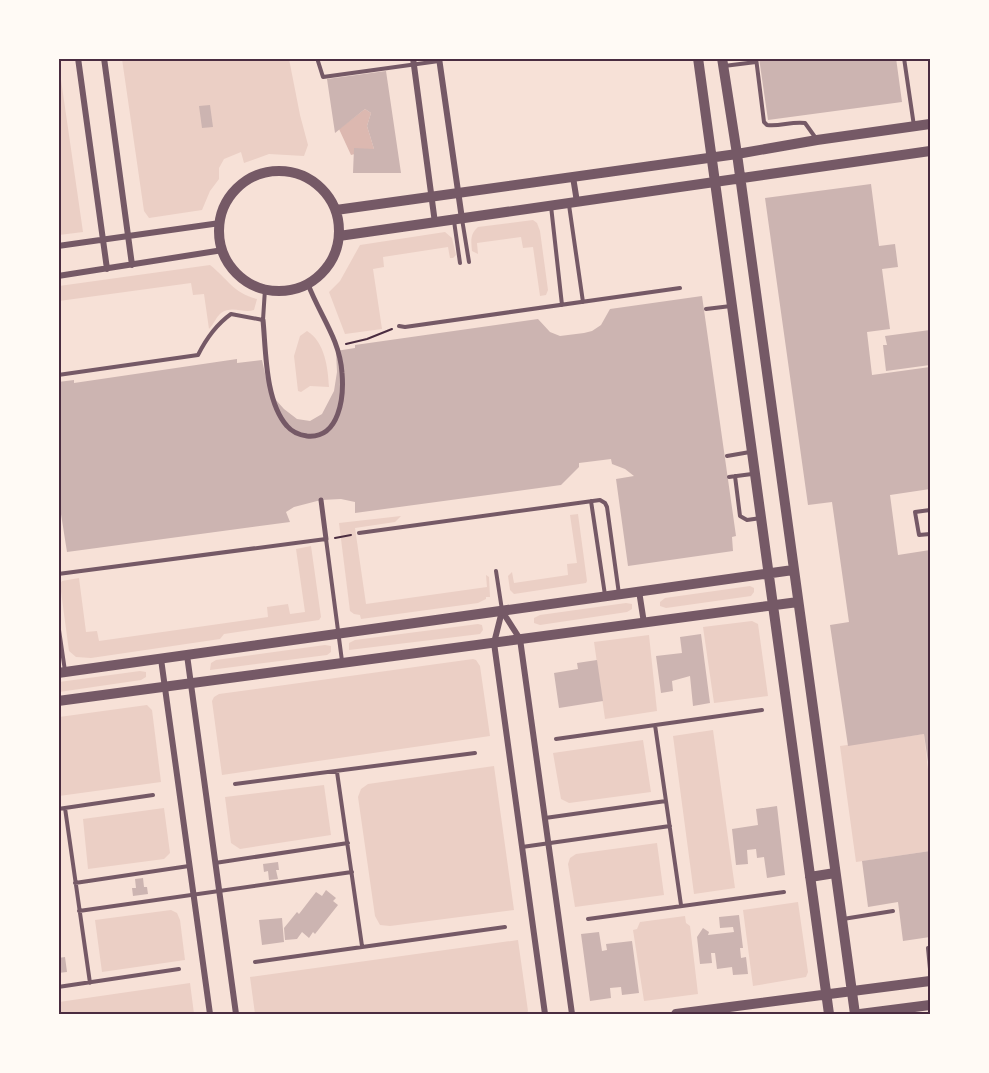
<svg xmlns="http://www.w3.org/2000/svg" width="989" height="1073" viewBox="0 0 989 1073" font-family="Karla,sans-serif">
<rect width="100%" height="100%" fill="#f7e1d7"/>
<path fill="#ebcfc5" d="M 58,59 L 83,232 L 59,235 L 58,235 Z
M 122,59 L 289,59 L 300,115 L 308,145 L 304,156 L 269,154 L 244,163 L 241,152 L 224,159 L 219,168 L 219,179 L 210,191 L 202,210 L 149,218 L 144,211 Z
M 533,220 L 537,223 L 540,231 L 548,290 L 546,295 L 540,296 L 533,247 L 523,248 L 521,237 L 477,243 L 478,254 L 472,251 C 471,241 470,234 478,227 Z
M 445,232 L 452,238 L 456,255 L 453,258 L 450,258 L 448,247 L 383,257 L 384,267 L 373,269 L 382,329 L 345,334 L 329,292 L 340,281 L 360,245 Z
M 210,265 C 228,279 233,293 257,299 L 254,310 C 243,314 233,305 221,313 C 216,317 214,324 209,329 L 204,294 L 193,295 L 191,283 L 59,301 L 59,286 Z
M 307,331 C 325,342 328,368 329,387 L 310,386 L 301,392 L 298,391 L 294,356 L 300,336 Z
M 578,514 L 587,581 L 586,583 L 514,594 L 510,590 L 508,576 L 512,572 L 514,583 L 568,575 L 567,564 L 577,563 L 570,515 Z
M 401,516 L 395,522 L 355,528 L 366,604 L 487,587 L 486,575 L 489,577 L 490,597 L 486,597 L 486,599 L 478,603 L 361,619 L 360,615 L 354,614 L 350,611 L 339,523 Z
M 311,546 L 321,617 L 319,620 L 224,634 L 220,639 L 91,658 L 76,657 L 69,651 L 60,584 L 62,581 L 79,578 L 86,632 L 97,631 L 99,641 L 268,617 L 267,607 L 288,604 L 290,614 L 305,612 L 296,549 Z
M 750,586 L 754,588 L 754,592 L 751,596 L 666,608 L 660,606 L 660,602 L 665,598 Z
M 626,603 L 632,604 L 632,609 L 627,612 L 540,625 L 534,623 L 534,618 L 540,615 Z
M 752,621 L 758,624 L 768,696 L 714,703 L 703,627 Z
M 478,624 L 482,625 L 483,630 L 480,634 L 349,650 L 349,643 L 355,640 Z
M 649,635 L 657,711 L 605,719 L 594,642 Z
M 325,645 L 331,646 L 331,652 L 327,655 L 210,670 L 211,663 L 216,660 Z
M 473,659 L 476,660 L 480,666 L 490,736 L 222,775 L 212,701 L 214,697 L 219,694 Z
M 140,671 L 146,672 L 146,677 L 141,680 L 59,692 L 59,682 Z
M 147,705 L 152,710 L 161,782 L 59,796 L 59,717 Z
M 713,730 L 735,888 L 694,894 L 673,736 Z
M 924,734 L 930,787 L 930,851 L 856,862 L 840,746 Z
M 643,740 L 651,792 L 569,803 L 561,799 L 553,753 Z
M 494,766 L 514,910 L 390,926 L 380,925 L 375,916 L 358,797 L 361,789 L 368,784 Z
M 324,785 L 331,835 L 240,849 L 231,843 L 225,797 Z
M 164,808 L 170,853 L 164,859 L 88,869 L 83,819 Z
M 657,843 L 664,895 L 575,907 L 568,864 L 570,858 L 576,854 Z
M 798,902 L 808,972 L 806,977 L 753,986 L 743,910 Z
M 171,910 L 177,913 L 180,920 L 185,960 L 102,972 L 95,920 Z
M 685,916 L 686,923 L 690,926 L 698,994 L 644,1001 L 633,930 L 637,929 L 640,922 Z
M 518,940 L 528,1011 L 526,1014 L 255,1014 L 250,977 Z
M 190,983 L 194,1014 L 59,1014 L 59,1002 Z"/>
<path fill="#dcb8b0" d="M 365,109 L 371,113 L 367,126 L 374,149 L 351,155 L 339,129 Z"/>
<path fill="#ccb4b1" d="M 759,58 L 896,58 L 902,102 L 768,120 Z
M 386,71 L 401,173 L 353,173 L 354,148 L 374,149 L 367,126 L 371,113 L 365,109 L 335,133 L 327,79 Z
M 210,105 L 213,127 L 202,128 L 199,106 Z
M 871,184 L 879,246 L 895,244 L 898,267 L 882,269 L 890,329 L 867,332 L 872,375 L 930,367 L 930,489 L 890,495 L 898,555 L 930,550 L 930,776 L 924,734 L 848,746 L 830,625 L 849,622 L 832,502 L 808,505 L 765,198 Z
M 702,296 L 736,536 L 732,537 L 733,551 L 628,566 L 616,479 L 634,476 L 625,469 L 612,464 L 611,459 L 579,463 L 579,467 L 561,485 L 355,513 L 355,502 L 341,499 L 321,500 L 294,507 L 286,512 L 290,522 L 67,552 L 58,495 L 58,382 L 74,380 L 74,383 L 237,359 L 237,363 L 262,360 L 266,378 L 275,399 L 284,409 L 297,419 L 310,421 L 322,414 L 334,391 L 337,372 L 336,351 L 355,348 L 355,345 L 538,319 L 550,332 L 560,336 L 584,333 L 592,331 L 601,325 L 610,309 Z
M 930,330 L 930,365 L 886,371 L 883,345 L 887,345 L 885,336 Z
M 701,634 L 710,703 L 693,706 L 690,676 L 672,681 L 673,691 L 661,693 L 656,656 L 682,653 L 680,637 Z
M 597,660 L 603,701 L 559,708 L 554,673 L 578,669 L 577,663 Z
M 777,806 L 785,875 L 767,878 L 764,857 L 757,858 L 756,849 L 747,850 L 748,864 L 736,865 L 732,829 L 758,825 L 756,809 Z
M 930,851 L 930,937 L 903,941 L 898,902 L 868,907 L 862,861 Z
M 278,862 L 279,870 L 276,870 L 278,879 L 269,880 L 268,871 L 264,872 L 263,864 Z
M 143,878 L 144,887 L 147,887 L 148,894 L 133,896 L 132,888 L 136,888 L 135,879 Z
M 326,890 L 336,898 L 333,901 L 338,905 L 315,934 L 313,932 L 309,938 L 302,932 L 297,939 L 285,940 L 284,928 L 297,912 L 299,914 L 316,892 L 322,896 Z
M 739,915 L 743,948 L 740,948 L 741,958 L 746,957 L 748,974 L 733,975 L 732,967 L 717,969 L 715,953 L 711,953 L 712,963 L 700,964 L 697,937 L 703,928 L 709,932 L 708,935 L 734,932 L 733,927 L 720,928 L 719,917 Z
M 282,918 L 284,942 L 262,945 L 259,920 Z
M 599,932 L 602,951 L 607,950 L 606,944 L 632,941 L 639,993 L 622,995 L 621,987 L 610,988 L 611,998 L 590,1001 L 581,934 Z
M 65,957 L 67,972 L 58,973 L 58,958 Z"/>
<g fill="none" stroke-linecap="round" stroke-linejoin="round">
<path stroke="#4a2c40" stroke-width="2" d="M 346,344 L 367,339 L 392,329
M 335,538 L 351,535"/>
<path stroke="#755966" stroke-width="4" d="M 317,58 L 323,77 L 439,61
M 756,58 L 764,122 L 767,125 C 779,127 792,121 805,123 L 815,137
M 904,58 L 914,126
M 724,66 L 756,62
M 569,205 L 583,302
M 551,206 L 562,305
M 462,219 L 469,262
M 454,221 L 460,263
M 706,309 L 731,306
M 399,326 L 405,327 L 680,288
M 58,375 L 198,355 C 206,339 217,324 231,314 L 263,320 L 265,289
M 727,456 L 750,452
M 735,476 L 740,516 L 747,520 L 761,518
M 729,477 L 752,474
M 591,501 L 605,595
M 930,510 L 915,512 L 919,535 L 930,534
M 359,533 L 600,500 L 605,503 L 607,507 L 619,594
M 496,571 L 502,610
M 58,574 L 326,539 L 342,661
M 58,623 L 65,671
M 655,725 L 681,905
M 556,739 L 762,710
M 337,772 L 362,946
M 235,784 L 475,753
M 65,808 L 90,983
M 58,809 L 153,795
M 545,818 L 666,801
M 522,847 L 670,826
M 215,863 L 348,843
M 75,883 L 189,866
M 79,911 L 352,872
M 588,919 L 784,892
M 843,919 L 893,911
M 928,948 L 930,969
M 255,962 L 505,927
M 58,987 L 179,969"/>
<path stroke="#755966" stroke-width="5" d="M 263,320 C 266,351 265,401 287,426 C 292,432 300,435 307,436 C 340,439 344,396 342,373 C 340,339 319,314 308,284
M 321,500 L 326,539"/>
<path stroke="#755966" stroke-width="6" d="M 78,58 L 107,269
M 104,58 L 132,265
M 413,58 L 435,223
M 439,58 L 462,219
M 573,177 L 577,202
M 58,246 L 220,223
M 58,276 L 223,250
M 639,591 L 644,623
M 502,611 L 520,639 L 572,1014
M 502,611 L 494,643 L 545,1014
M 187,655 L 236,1014
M 161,659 L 210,1014"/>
<path stroke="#755966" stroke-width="10" d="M 698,58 L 829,1014
M 722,58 L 737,154 L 855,1014
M219 231a60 60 0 1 1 120 0a60 60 0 1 1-120 0Z
M 336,210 L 737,154 L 817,140 L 930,124
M 339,236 L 930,151
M 58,673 L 793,570
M 58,701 L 798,602
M 810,877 L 835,873
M 676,1014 L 930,981
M 860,1014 L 930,1005"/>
</g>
<rect width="989" height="1073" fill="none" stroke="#fffaf5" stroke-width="120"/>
<rect x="60" y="60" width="869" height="953" fill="none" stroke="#4a2c40" stroke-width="2"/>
</svg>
